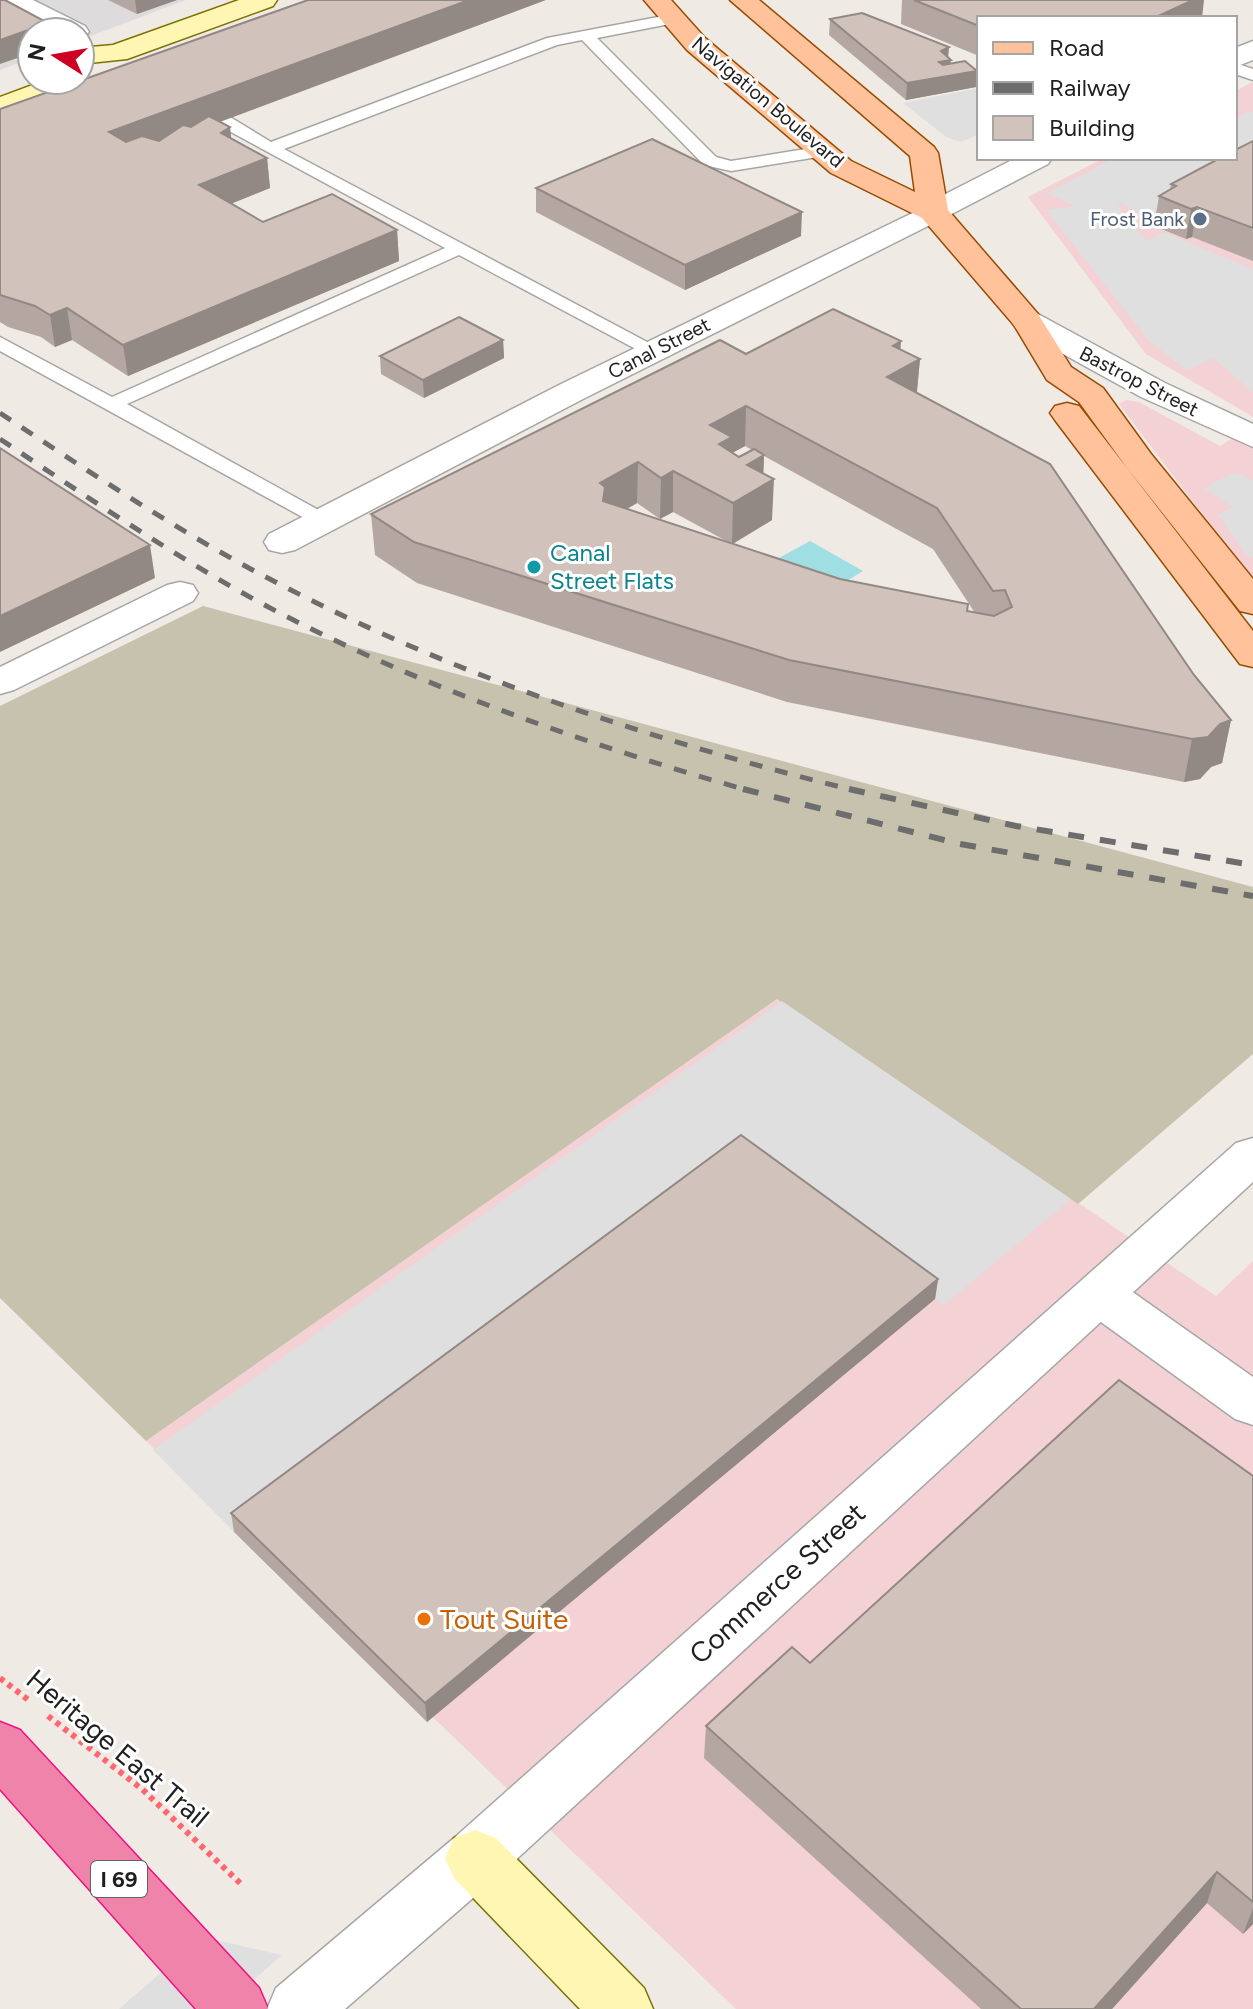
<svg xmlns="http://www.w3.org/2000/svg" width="1253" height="2009" viewBox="0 0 1253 2009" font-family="Figtree,sans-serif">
<rect width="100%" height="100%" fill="#f0eae4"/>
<path fill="#dddbdc" d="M 0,0 L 186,0 L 80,40 L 80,32 L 32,32 L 32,58 L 0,70 Z"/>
<path fill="#f3d1d5" d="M 1253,82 L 1253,417 L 1146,354 L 1028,197 L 1104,158 L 1235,158 L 1235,91 Z
M 1126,400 L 1139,402 L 1220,446 L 1253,425 L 1253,581 L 1119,404 Z
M 777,999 L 1216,1296 L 1253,1261 L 1253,2009 L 736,2009 L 146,1441 Z"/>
<path fill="#c6c2ae" d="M 203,606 L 1253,887 L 1253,1054 L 1078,1204 L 777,999 L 146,1441 L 0,1298 L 0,706 Z"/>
<path fill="#dfdfdf" d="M 979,88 L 979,134 L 961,142 L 946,137 L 903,103 Z
M 1250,111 L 1253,112 L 1253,159 L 1144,217 L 1122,203 L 1118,206 L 1147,241 L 1163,232 L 1253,269 L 1253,393 L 1214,358 L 1187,370 L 1150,342 L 1046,210 L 1075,206 L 1047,193 L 1115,158 L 1235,158 L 1235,119 Z
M 1235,472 L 1253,480 L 1253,558 L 1246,554 L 1218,515 L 1232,507 L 1204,488 Z
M 782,1001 L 1071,1199 L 944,1305 L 740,1155 L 234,1532 L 153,1450 Z
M 202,1937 L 282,1955 L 220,2009 L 119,2009 Z"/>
<path fill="#9fdfe3" d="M 810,541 L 863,571 L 822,596 L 768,564 Z"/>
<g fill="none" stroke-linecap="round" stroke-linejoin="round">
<g stroke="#a6a6a6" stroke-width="3">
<path id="service" d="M 674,14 L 682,19 L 680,22 L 597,38 L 716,157 L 731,161 L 824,146 L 830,147 L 832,151 L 830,155 L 731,171 L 704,165 L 582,40 L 557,45 L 284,149 L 664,351 L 661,355 L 647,355 L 459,255 L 127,404 L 331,517 L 334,521 L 331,525 L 317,525 L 0,351 L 0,337 L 112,397 L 445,248 L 218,125 L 216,121 L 218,117 L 230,117 L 271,142 L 547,38 Z
M 1235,63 L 1253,69 L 1253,80 L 1235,74 Z"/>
</g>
<g stroke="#a6a6a6" stroke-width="3">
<path id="minor" d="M 0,0 L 33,0 L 85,26 L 89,32 L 80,39 L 80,32 L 56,32 L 4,6 Z
M 933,203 L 944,206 L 948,212 L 944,218 L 583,399 L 295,550 L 282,553 L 269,550 L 264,542 L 269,534 L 559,385 Z
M 1027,311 L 1038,314 L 1165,383 L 1253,424 L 1253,447 L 1141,397 L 1016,328 L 1011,321 L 1016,314 Z
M 180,582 L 193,585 L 198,593 L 193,601 L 14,690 L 0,694 L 0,667 L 167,585 Z
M 1100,1276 L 1117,1281 L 1253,1377 L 1253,1425 L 1235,1419 L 1083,1309 L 1075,1295 L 1083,1281 Z"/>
</g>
<g stroke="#a6a6a6" stroke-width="3">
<path id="tertiary" d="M 1253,41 L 1253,60 L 1235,67 L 1235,48 Z
M 1016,158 L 1052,158 L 1048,164 L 944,218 L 933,221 L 922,218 L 918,212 L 922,206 Z
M 1253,1138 L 1253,1182 L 496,1878 L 345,2009 L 267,2009 L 276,1988 L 454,1838 L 1236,1143 Z"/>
</g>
<g stroke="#7b7300" stroke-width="3">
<path id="secondary" d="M 239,0 L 277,0 L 273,6 L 127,59 L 80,64 L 80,48 L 113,45 Z
M 80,74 L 86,80 L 82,86 L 0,114 L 0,97 L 46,80 L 80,80 Z
M 475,1830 L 496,1838 L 644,1988 L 653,2009 L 580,2009 L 454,1878 L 445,1858 L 454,1838 Z"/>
</g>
<g stroke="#994c00" stroke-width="3">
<path id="primary" d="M 644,0 L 671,0 L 705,38 L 851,161 L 915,192 L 910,156 L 730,0 L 759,0 L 934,147 L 938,153 L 948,210 L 1038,314 L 1071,367 L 1103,388 L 1151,454 L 1253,579 L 1253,614 L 1240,611 L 1127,468 L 1079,402 L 1047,380 L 1014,325 L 922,218 L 831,173 L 687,50 Z
M 1067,403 L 1079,406 L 1253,631 L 1253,667 L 1240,664 L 1055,420 L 1050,413 L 1055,406 Z"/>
</g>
<g stroke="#ed1282" stroke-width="3">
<path id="motorway" d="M 0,1722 L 20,1730 L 259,1988 L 268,2009 L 196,2009 L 0,1789 Z"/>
</g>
<path stroke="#ff6670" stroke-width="6" stroke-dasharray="5 5" stroke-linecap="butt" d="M 0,1678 L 31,1702
M 48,1716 L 142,1789 L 242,1885"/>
<use href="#service" fill="#fff" fill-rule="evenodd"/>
<use href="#minor" fill="#fff" fill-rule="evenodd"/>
<use href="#tertiary" fill="#fff" fill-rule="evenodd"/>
<use href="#secondary" fill="#fff6b3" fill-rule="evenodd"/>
<use href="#primary" fill="#ffc29a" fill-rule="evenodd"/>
<use href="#motorway" fill="#f083aa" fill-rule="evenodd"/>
<path stroke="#6d6d6d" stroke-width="5" stroke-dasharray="13 13" stroke-linecap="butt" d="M 0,413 C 94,475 188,538 289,589 C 468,681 662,743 857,791
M 0,439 C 84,495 168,552 257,601 C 411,684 582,743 750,791"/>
<path stroke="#6d6d6d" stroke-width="6" stroke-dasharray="16 16" stroke-linecap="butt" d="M 743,789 L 960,844 L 1253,896
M 849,789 L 1016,826 L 1253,865"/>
</g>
<path fill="#b4a7a2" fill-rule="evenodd" d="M 108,0 L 177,0 L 137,14 Z
M 902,0 L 1204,0 L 979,18 L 979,56 L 901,24 Z
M 830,19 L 950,64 L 977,71 L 976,87 L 906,100 L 829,35 Z
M 0,109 L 221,122 L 230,127 L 231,138 L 267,158 L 270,188 L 232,203 L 263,222 L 397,230 L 399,261 L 128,376 L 72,340 L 55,347 L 41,337 L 8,327 L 0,322 Z
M 1253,141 L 1253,261 L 1192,237 L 1186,239 L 1154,226 L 1159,196 L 1170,190 L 1171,184 Z
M 536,188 L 801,236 L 685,290 L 536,212 Z
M 503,340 L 504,358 L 424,398 L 381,374 L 380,356 Z
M 900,350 L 920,359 L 917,393 L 1194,675 L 1231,720 L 1222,763 L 1211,767 L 1200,779 L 1184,782 L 787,702 L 417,583 L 375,555 L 371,514 L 746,354 ZM 745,446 L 752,450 L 739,457 L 732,453 ZM 764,456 L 933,549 L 975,613 L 840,579 L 733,544 L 772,520 L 763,473 ZM 637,503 L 660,519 L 673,512 L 728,542 L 627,509 Z
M 938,1279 L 935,1299 L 427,1722 L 234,1532 L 231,1513 Z
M 1253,1476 L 1253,1924 L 1243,1934 L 1207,1903 L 1112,2009 L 981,2009 L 704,1758 L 706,1726 L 810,1663 Z"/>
<path fill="#928884" d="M 135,0 L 177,0 L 137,14 Z
M 469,0 L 546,0 L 113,162 L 109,132 Z
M 1193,0 L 1204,0 L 1202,18 L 1154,18 Z
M 48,23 L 50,32 L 32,32 L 32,53 L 0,64 L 0,40 Z
M 949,47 L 948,60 L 951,60 L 949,76 L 977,71 L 976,87 L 906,100 L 907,83 L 941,51 Z
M 230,127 L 233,156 L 221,133 Z
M 267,158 L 270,188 L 203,215 L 199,185 Z
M 1197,207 L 1192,237 L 1186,239 L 1191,209 Z
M 802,212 L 801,236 L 685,290 L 685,265 Z
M 397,230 L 399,261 L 128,376 L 123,345 Z
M 67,308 L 72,340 L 55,347 L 50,315 Z
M 503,340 L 504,358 L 424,398 L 423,380 Z
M 901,341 L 899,371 L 920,359 L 916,399 L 887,377 L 893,346 Z
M 746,406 L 745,446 L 732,453 L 731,478 L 710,425 Z
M 764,455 L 763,486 L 774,479 L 772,520 L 732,544 L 733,503 L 747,465 Z
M 638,462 L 637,503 L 605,521 L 600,483 Z
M 673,471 L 673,512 L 660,519 L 661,478 Z
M 150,545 L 155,578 L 0,652 L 0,616 Z
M 1231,720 L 1222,763 L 1211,767 L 1200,779 L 1184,782 L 1192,739 L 1220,724 Z
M 938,1279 L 935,1299 L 427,1722 L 425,1703 Z
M 1217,1872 L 1207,1903 L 1112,2009 L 1094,2009 Z
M 1253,1908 L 1253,1924 L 1243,1934 Z"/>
<path fill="#d1c2bc" stroke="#928884" stroke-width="2" fill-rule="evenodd" d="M 0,0 L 5,0 L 48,23 L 0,40 Z
M 308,0 L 469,0 L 109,132 L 126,142 L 142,136 L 159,141 L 183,125 L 191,127 L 209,116 L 230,127 L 221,133 L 267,158 L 199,185 L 263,222 L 332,194 L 397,230 L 123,345 L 67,308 L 50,315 L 35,306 L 0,295 L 0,109 Z
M 914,0 L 1193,0 L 1154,18 L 979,18 L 979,26 Z
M 862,13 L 949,47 L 941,51 L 951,60 L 939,62 L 943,65 L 965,61 L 977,71 L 907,83 L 830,19 Z
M 652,139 L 802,212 L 685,265 L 536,188 Z
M 1253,141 L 1253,228 L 1197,207 L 1191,209 L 1159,196 L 1176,186 L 1171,184 L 1220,158 L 1235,158 L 1235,150 Z
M 833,309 L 901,341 L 893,346 L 920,359 L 887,377 L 1050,464 L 1194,675 L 1231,720 L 1220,724 L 1208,737 L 1192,739 L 789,660 L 414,542 L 371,514 L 720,340 L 746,354 ZM 746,406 L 937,508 L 993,591 L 1005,590 L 1012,607 L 994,616 L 967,611 L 968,604 L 840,579 L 603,501 L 605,487 L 600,483 L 638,462 L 661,478 L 673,471 L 733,503 L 774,479 L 747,465 L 764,455 L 754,449 L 739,457 L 719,444 L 732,437 L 710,425 Z
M 459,317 L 503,340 L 423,380 L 380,356 Z
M 0,448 L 150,545 L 0,616 Z
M 741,1135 L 938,1279 L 425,1703 L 231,1513 Z
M 1119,1380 L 1253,1476 L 1253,1902 L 1217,1872 L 1094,2009 L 1021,2009 L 706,1726 L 792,1647 L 810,1663 Z"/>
<circle fill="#5c6f8a" stroke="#fff" stroke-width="3" cx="1200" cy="219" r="8"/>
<circle fill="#0f9aa8" stroke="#fff" stroke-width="3" cx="534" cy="567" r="8"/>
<circle fill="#e8710a" stroke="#fff" stroke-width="3" cx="424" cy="1619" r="8"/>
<g text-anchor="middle" stroke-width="6" stroke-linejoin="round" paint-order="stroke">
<g font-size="20" fill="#1f1f1f" stroke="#fff">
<text transform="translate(768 102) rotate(40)" y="7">Navigation Boulevard</text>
<text transform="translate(659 348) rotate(-27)" y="7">Canal Street</text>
<text transform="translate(1139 381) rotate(27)" y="7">Bastrop Street</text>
</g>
<g font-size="20" fill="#4e5e75" stroke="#fff" text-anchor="end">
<text x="1184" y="226">Frost Bank</text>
</g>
<rect fill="#fff" stroke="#626262" stroke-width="2" x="91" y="1861" width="56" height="36" rx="6"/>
<g font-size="22" font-weight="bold" fill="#1f1f1f">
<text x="119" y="1887">I 69</text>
</g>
<g font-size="24" fill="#0d838f" stroke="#fff" text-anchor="start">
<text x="550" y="561">Canal<tspan x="550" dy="28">Street Flats</tspan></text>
</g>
<g font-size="28" fill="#1f1f1f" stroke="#fff">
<text transform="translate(777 1583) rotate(-42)" y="10">Commerce Street</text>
<text transform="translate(118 1748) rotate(40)" y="10">Heritage East Trail</text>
</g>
<g font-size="28" fill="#c56008" stroke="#fff" text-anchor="start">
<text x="440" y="1629">Tout Suite</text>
</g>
</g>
<rect x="977" y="16" width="260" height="144" fill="#ffffff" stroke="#a5a5a5" stroke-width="2"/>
<rect x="993" y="42" width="40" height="12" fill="#ffc29a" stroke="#a5a5a5" stroke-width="2"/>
<text x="1049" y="56" font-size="24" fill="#1f1f1f">Road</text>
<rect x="993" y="82" width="40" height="12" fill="#6d6d6d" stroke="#a5a5a5" stroke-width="2"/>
<text x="1049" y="96" font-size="24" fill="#1f1f1f">Railway</text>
<rect x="993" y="116" width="40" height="24" fill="#d1c2bc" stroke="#a5a5a5" stroke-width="2"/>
<text x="1049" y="136" font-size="24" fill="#1f1f1f">Building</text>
<g transform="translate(56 56) rotate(281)"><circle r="38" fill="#ffffff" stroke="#a5a5a5" stroke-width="2"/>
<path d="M0-6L14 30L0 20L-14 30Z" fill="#cd0023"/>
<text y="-12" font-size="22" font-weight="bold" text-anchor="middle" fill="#1f1f1f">N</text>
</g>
</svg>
